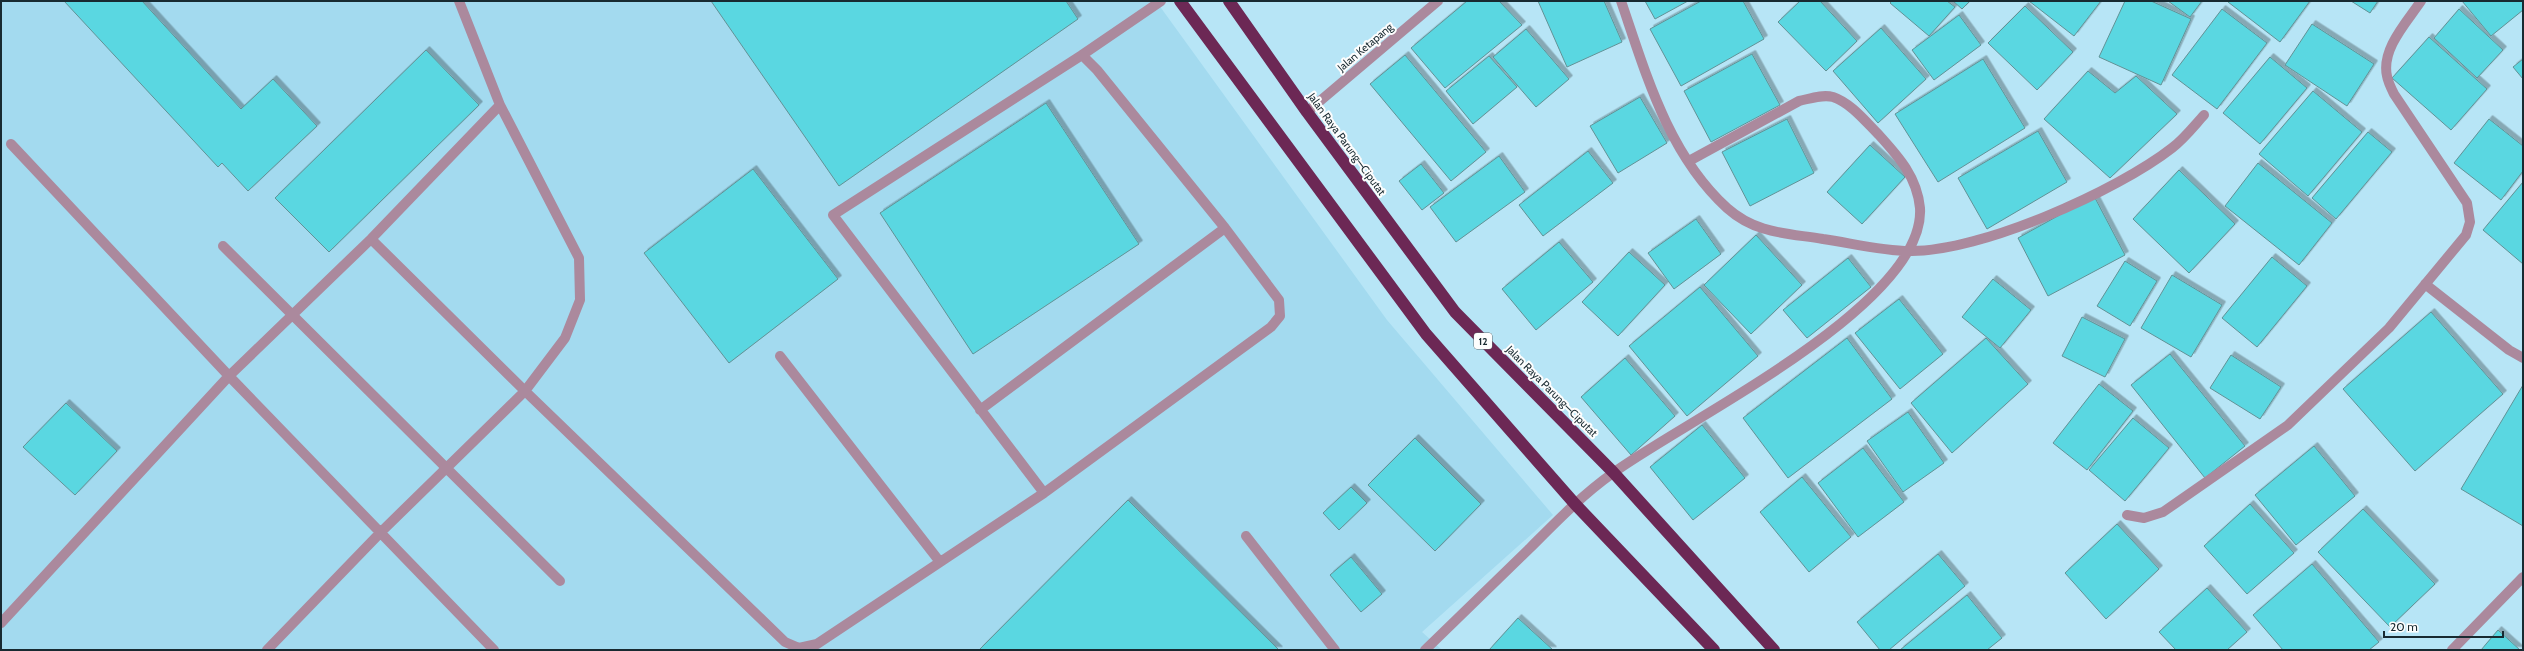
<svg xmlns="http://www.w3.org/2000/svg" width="2524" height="651" viewBox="0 0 2524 651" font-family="Cabin,sans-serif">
<defs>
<filter id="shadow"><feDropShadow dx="3.5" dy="-3.5" stdDeviation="0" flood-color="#0004"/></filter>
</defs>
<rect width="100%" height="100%" fill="#b7e5f6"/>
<path fill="#a3daef" d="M 1,1 L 1156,1 L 1387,320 L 1553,515 L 1422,632 L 1442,650 L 1,650 Z"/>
<path fill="#5ad7e1" stroke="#619296" filter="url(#shadow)" d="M 64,1 L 142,1 L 241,109 L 273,79 L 317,126 L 248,191 L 222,163 L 218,167 Z
M 711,1 L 1066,1 L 1078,19 L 839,186 Z
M 1467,1 L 1499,1 L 1522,25 L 1445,88 L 1411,48 Z
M 1538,1 L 1604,1 L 1622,42 L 1567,67 Z
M 1645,1 L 1688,1 L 1655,19 Z
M 1701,1 L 1743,1 L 1764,39 L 1681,86 L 1650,29 Z
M 1800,1 L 1820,1 L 1857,41 L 1826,71 L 1778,22 Z
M 1892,1 L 1947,1 L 1955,7 L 1929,36 L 1890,3 Z
M 1953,1 L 1970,1 L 1962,9 Z
M 2029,1 L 2101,1 L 2074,36 Z
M 2125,1 L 2151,1 L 2191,19 L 2161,85 L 2099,57 Z
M 2168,1 L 2202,1 L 2190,17 Z
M 2310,1 L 2280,42 L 2228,2 L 2228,1 Z
M 2351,1 L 2378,1 L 2370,13 Z
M 2462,1 L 2523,1 L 2523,10 L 2491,36 Z
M 2025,6 L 2073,52 L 2037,90 L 1988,43 Z
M 2222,9 L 2267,43 L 2217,109 L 2172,75 Z
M 2459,9 L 2503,50 L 2477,78 L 2434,38 Z
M 1959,15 L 1981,45 L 1934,80 L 1912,50 Z
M 2312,24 L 2374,64 L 2347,106 L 2285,65 Z
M 1881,28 L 1926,79 L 1878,123 L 1833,71 Z
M 1526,29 L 1569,79 L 1536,107 L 1493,57 Z
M 2429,37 L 2487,89 L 2451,130 L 2392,78 Z
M 426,50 L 479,105 L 329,252 L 275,198 Z
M 1752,54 L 1780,105 L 1711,142 L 1684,91 Z
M 1405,55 L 1486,152 L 1451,181 L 1370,84 Z
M 1489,56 L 1517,87 L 1473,124 L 1446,91 Z
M 2270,57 L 2307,88 L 2260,144 L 2223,113 Z
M 1983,59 L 2025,128 L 1938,182 L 1895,114 Z
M 2523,59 L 2523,79 L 2513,67 Z
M 2088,71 L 2115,93 L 2136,76 L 2177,114 L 2110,178 L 2044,119 Z
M 2313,91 L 2362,132 L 2308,196 L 2259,154 Z
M 1640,97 L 1667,143 L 1618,173 L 1590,126 Z
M 1046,103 L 1139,244 L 973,354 L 880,213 Z
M 1787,119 L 1814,173 L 1750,206 L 1722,152 Z
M 2489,119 L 2523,146 L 2523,171 L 2501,200 L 2454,163 Z
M 2038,131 L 2067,182 L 1987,229 L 1958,178 Z
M 2368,132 L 2392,152 L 2336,219 L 2312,198 Z
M 1870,145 L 1905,177 L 1862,224 L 1827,192 Z
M 1588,151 L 1613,183 L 1543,236 L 1519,205 Z
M 1499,156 L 1525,192 L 1456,242 L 1430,207 Z
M 2258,163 L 2332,223 L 2299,265 L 2225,206 Z
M 1421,164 L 1444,193 L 1422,210 L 1399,181 Z
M 753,169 L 838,279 L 729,363 L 644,253 Z
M 2179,170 L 2235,224 L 2189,273 L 2133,219 Z
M 2523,182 L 2523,264 L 2483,230 Z
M 2094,196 L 2125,255 L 2048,296 L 2018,238 Z
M 1696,219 L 1721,254 L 1674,289 L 1648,253 Z
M 1756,235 L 1802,285 L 1751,334 L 1704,285 Z
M 1559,242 L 1593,282 L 1536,330 L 1502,289 Z
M 1629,252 L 1665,285 L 1618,336 L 1582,302 Z
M 2272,257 L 2307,286 L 2257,347 L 2222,318 Z
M 1848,258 L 1871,287 L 1807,338 L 1783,310 Z
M 2125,261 L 2157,281 L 2130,326 L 2097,306 Z
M 2172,275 L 2222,305 L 2191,357 L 2141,328 Z
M 1993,279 L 2031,310 L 2000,348 L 1962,317 Z
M 1700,287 L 1758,356 L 1687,416 L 1629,346 Z
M 1899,299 L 1943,354 L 1900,389 L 1855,333 Z
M 2431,312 L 2503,394 L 2415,471 L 2343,389 Z
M 2082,317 L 2125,339 L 2105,377 L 2062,356 Z
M 1847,338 L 1892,399 L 1788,478 L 1743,418 Z
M 1986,338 L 2028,384 L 1952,453 L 1911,403 Z
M 2170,354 L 2245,446 L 2205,478 L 2131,385 Z
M 2231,355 L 2281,387 L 2260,419 L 2210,388 Z
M 1625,358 L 1675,416 L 1631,455 L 1581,397 Z
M 2099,384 L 2133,411 L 2087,470 L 2053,443 Z
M 2523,385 L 2523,526 L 2461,489 Z
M 66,403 L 117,451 L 75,495 L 23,447 Z
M 1908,412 L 1944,463 L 1903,492 L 1867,441 Z
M 2133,418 L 2169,448 L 2125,501 L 2089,470 Z
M 1702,425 L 1745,478 L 1693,520 L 1650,467 Z
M 1415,438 L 1481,504 L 1435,551 L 1368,485 Z
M 2314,446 L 2355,496 L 2296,545 L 2255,495 Z
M 1863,448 L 1904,502 L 1858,537 L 1818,483 Z
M 1802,477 L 1851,537 L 1809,572 L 1760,512 Z
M 1351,487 L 1367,503 L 1339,530 L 1323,513 Z
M 1128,500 L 1279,650 L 979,650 Z
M 2250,504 L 2294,553 L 2247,594 L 2204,546 Z
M 2363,509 L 2435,584 L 2390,627 L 2318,552 Z
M 2117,524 L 2159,569 L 2106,619 L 2065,573 Z
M 1938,554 L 1965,586 L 1889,650 L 1880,650 L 1857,622 Z
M 1351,557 L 1382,594 L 1361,612 L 1330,575 Z
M 2312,564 L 2379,642 L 2369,650 L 2283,650 L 2253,615 Z
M 2207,588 L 2247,632 L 2227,650 L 2176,650 L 2159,632 Z
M 1967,595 L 2002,638 L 1987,650 L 1900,650 Z
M 1518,618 L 1553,650 L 1489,650 Z
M 2498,630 L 2520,650 L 2481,650 Z"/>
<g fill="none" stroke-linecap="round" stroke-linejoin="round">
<path stroke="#ab899d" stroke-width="10" d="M 459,1 L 500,105
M 1621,1 C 1646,74 1668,154 1727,208 C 1756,234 1787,233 1823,239 C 1851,243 1881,251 1910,251 C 1980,252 2117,191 2172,148 C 2184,139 2194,126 2204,115
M 1082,55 L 1161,1
M 1307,112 L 1438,1
M 11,144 L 229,376 L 494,650
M 371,239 L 525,391 L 785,642 L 799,648 L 817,644 L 1044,493 L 1271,327 L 1280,316 L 1279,300 L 1225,228 L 1097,70 L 1082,55 L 833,215 L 1044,493
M 223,246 L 560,581
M 2425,284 L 2509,350 L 2523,358
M 780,356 L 940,562
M 980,410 L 1225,228
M 2127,515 L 2144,518 L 2163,512 L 2288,425 L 2389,328 L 2466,235 L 2470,222 L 2467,203 L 2394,94 C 2391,88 2388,82 2387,76 C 2381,49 2407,22 2421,1
M 1246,536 L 1335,650
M 1,623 L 229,376 L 371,239 L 500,105 L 579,258 L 580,300 L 565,338 L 525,391 L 381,532 L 267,650
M 1425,650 C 1460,616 1495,582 1530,548 C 1556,522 1582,495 1613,473 C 1682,422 1926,305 1920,208 C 1917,177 1899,157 1879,135 C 1866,122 1851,103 1833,97 C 1822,94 1809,99 1799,101 L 1689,161
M 2452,650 L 2523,577"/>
<path stroke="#6c2855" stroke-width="12" d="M 1180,1 L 1426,334 L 1575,504 L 1714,650
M 1229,1 L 1307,112 L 1455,312 L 1613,472 L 1774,650"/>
</g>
<g text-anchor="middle" stroke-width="4" stroke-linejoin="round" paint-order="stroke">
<rect fill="#fdfdfd" stroke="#5d696e" stroke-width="1" x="1474" y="333" width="18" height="16" rx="3"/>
<g font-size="10" font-weight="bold" fill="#182a31">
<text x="1483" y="345">12</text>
</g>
<g font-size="11" fill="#182a31" stroke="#fdfdfd">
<text transform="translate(1365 47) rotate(-40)" y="4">Jalan Ketapang</text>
<text transform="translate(1347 144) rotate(54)" y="4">Jalan Raya Parung—Ciputat</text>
<text transform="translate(1552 391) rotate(45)" y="4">Jalan Raya Parung—Ciputat</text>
</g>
</g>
<rect width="2524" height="651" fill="none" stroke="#182a31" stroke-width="4"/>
<path d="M2384 631v6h119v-6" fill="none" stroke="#182a31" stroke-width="2"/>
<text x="2390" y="631" font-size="12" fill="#182a31" stroke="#fdfdfd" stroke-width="3" paint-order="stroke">20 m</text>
</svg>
